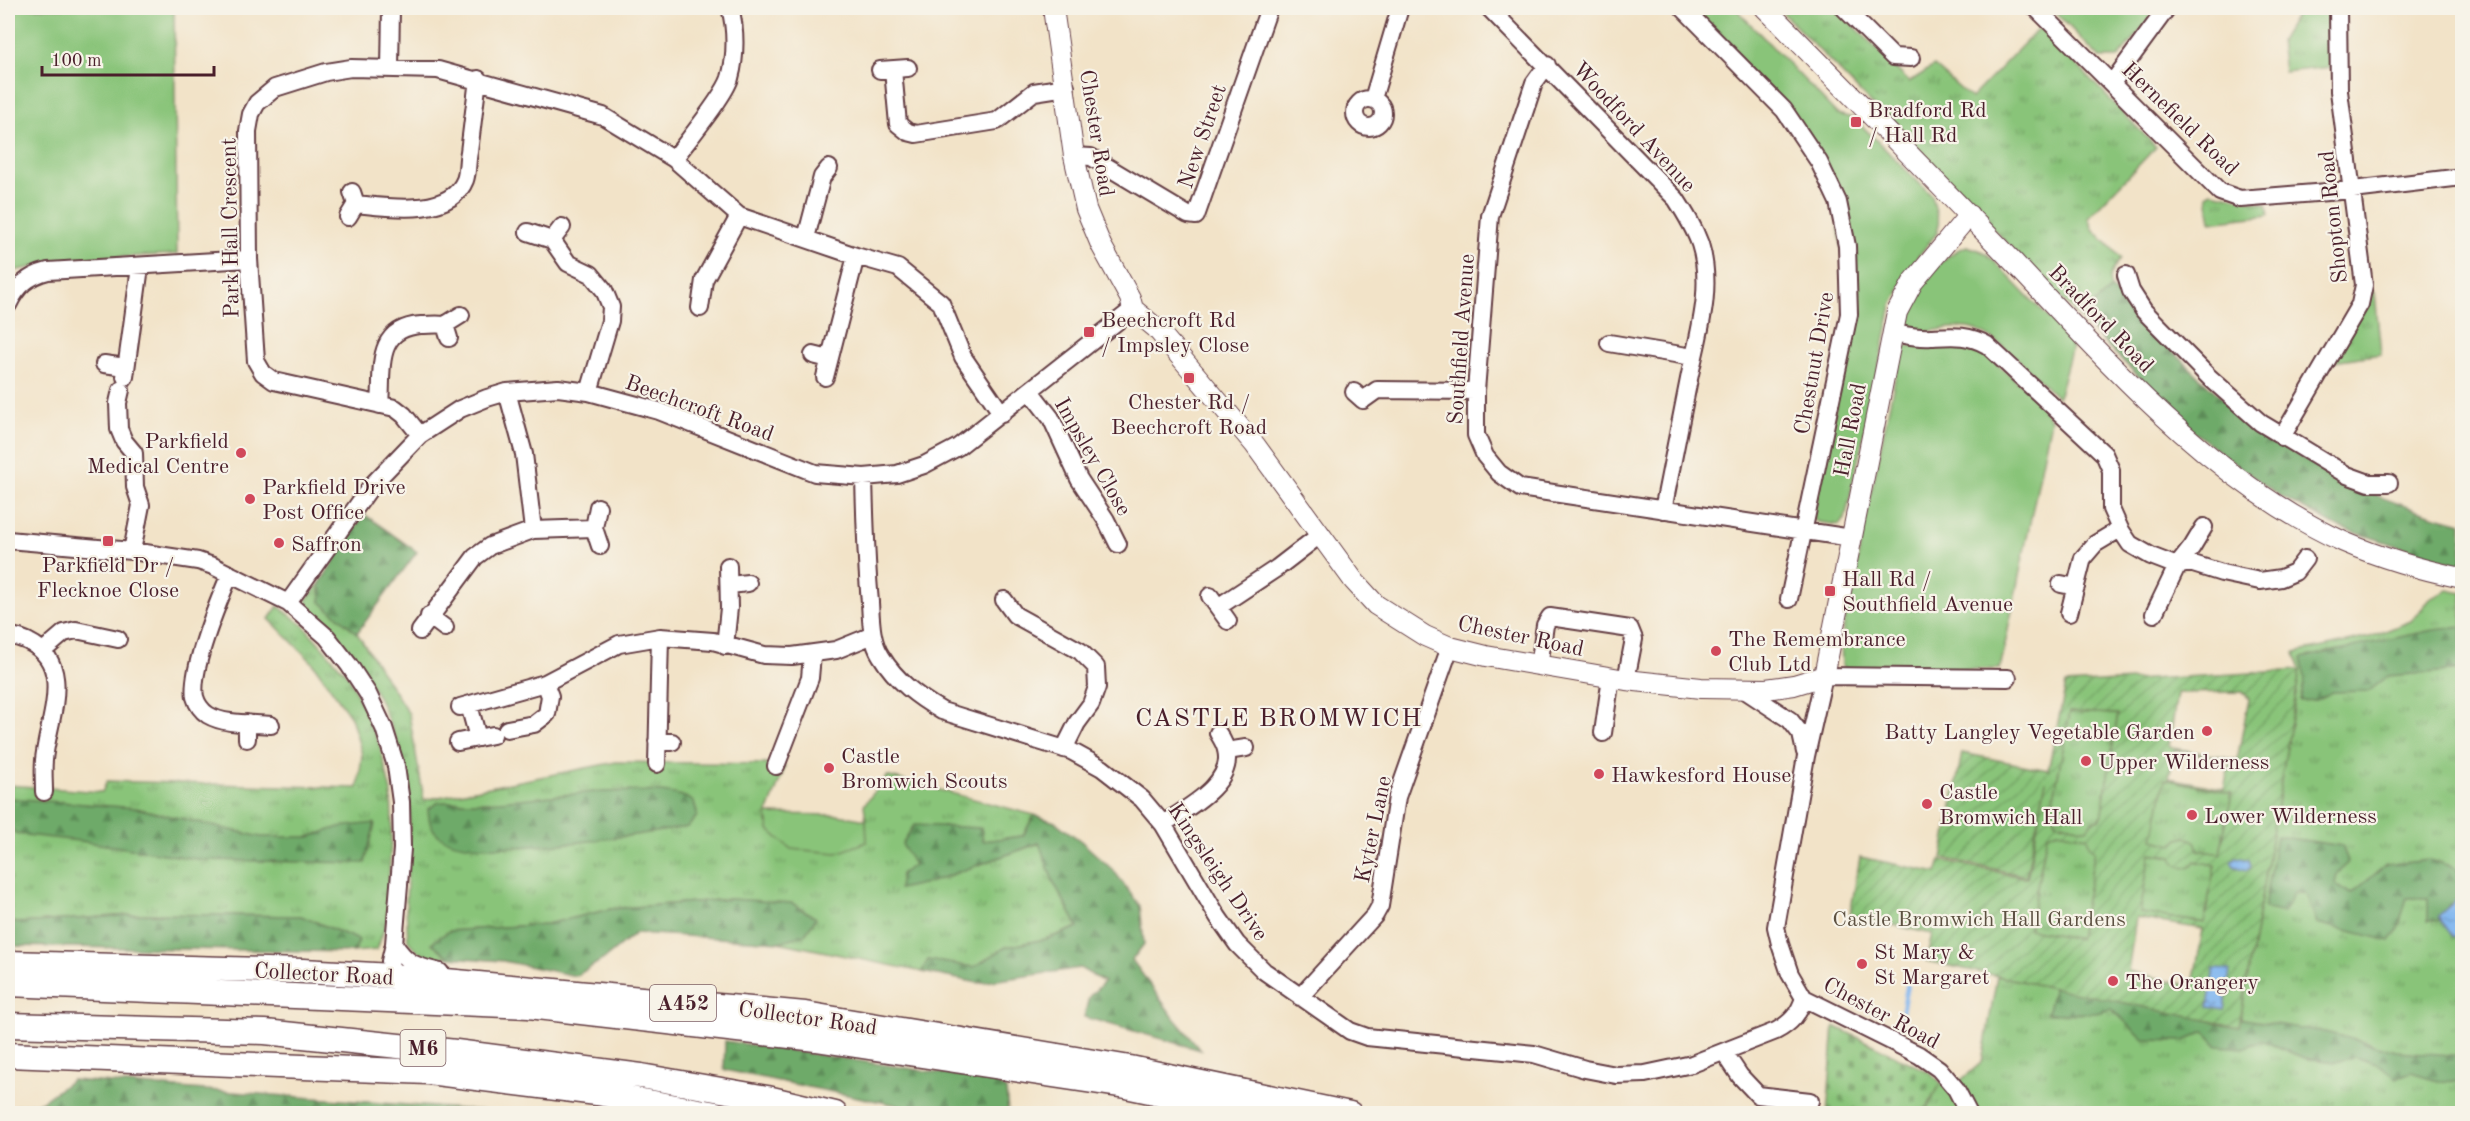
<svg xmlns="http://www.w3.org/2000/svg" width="2470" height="1121" viewBox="0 0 2470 1121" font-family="'Old Standard TT',serif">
<defs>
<pattern id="grass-tufts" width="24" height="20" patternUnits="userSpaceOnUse" patternTransform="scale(1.5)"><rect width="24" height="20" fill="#89c479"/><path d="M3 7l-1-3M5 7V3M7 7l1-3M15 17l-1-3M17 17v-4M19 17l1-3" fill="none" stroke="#729f63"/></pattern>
<pattern id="forest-firs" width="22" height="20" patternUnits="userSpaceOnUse" patternTransform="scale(1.5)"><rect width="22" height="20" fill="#6eaa69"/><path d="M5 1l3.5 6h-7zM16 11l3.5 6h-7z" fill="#5c8a57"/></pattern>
<pattern id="cemetery-stones" width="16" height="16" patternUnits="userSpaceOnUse" patternTransform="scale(1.5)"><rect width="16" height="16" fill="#89c479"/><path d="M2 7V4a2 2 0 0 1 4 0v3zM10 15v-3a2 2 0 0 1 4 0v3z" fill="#729f63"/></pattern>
<pattern id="garden-furrows" width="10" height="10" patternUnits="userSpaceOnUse" patternTransform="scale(1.5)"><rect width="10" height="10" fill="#89c479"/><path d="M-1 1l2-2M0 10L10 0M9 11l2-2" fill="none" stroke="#729f63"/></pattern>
<pattern id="water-ripples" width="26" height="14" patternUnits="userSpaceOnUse" patternTransform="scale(1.5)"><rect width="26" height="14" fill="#80b6ef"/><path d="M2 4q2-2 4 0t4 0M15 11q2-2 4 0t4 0" fill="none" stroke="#6b93c2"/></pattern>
</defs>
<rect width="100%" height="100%" fill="#f7f3e8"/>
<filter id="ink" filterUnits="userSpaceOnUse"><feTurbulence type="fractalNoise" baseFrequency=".0167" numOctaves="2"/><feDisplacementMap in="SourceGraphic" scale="12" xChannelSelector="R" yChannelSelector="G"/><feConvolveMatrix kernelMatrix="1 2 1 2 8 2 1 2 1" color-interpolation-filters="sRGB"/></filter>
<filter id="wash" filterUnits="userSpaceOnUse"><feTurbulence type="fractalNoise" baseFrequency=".008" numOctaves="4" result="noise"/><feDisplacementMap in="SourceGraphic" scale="24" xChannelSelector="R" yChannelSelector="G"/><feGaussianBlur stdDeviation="1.35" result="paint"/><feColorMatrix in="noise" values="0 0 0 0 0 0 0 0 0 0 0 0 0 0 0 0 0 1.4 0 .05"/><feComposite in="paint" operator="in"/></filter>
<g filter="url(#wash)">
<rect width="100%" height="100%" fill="#f2e3c8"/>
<path fill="url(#grass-tufts)" stroke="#6a7252" stroke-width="1.5" d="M 1778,8 L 1837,8 L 1909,82 L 1934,66 L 1971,98 L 2040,27 L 2156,147 L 2088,218 L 2093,229 L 2121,258 C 2112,270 2106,275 2111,289 L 2094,304 L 2089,317 L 2095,333 Z
M 2300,8 L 2330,8 L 2329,33 L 2331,67 L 2284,72 L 2280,41 Z
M 2212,192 L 2267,204 L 2269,215 L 2211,222 L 2207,195 Z
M 2364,285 L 2375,293 L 2381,354 L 2326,362 Z
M 320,583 L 321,602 L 357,633 L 409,714 L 424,800 L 616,762 L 771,764 L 785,767 L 767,814 L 767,823 L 865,838 L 866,820 L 864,805 L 887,776 L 1034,815 L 1023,836 L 983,841 L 981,828 L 931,882 L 1040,843 L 1053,881 L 1078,927 L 1050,938 L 1006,947 L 974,968 L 928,960 L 922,972 L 778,942 L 780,942 L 731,899 L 611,909 L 547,924 L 449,931 L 432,943 L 449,957 L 424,958 L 408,941 L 406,907 L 410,808 L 396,740 L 379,698 L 357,664 L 311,610 L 306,600 Z
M 2448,590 L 2462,593 L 2462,1113 L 1924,1114 L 1941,1083 L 1961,1080 L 1982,1062 L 1997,976 L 2239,1027 L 2300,670 L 2294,653 L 2370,637 L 2411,621 L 2431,598 Z
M 278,606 L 303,625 L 349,677 L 380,746 L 391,792 L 392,818 L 387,920 L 377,950 L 354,952 L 358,940 L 301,916 L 145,914 L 21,923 L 8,922 L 8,785 L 102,792 L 107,781 L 358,788 L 362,754 L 351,717 L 312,662 L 269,619 Z
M 2070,712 L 2118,714 L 2101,819 L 2096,820 L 2087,829 L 2056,822 L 2052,807 Z
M 2165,779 L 2232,793 L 2220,854 L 2197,850 L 2195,841 L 2186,837 L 2179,839 L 2173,845 L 2152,840 Z
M 2058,831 L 2087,837 L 2091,848 L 2095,851 L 2079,939 L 2029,929 L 2047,834 Z
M 2150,853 L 2215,865 L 2205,923 L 2140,913 Z
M 41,1102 L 58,1113 L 8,1114 L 8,1108 Z"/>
<path fill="url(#forest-firs)" stroke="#5c644a" stroke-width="1.5" d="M 2111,289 C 2162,339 2214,397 2272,438 C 2328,479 2395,506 2462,523 L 2462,566 L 2338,527 L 2282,497 L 2231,461 L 2191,429 L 2095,333 L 2089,317 L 2094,304 Z
M 364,514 L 417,552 L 357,633 L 321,602 L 320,583 Z
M 2462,627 L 2462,670 L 2388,676 L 2369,691 L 2333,692 L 2316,700 L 2300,701 L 2305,678 L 2301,658 L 2433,630 Z
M 594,792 C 616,792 678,787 693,802 C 696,806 697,811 697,816 L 688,827 C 640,834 477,862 441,837 C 430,829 429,821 428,809 L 439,802 L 489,802 Z
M 8,798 L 136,808 L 261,837 L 309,837 L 339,827 L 375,823 L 365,863 L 203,860 L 80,841 L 17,834 L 8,827 Z
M 1034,815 L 1055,822 L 1081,841 L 1114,871 L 1140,906 L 1144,944 L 1132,960 L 1174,1018 L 1201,1050 L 1084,1017 L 1089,997 L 1104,982 L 1080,968 L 978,983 L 922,972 L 928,960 L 974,967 L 1006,947 L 1050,938 L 1078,927 L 1053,881 L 1039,843 L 931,882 L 899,889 L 901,874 L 914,865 L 902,844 L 914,825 L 981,828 L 983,841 L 1023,836 Z
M 2276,836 L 2342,846 L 2348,861 L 2337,875 L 2335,884 L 2351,894 L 2386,865 L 2429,860 L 2455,867 L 2462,876 L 2462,919 L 2428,921 L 2428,898 L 2407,898 L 2397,931 L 2390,941 L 2317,923 L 2306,894 L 2295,892 L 2283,913 L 2264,908 Z
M 731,899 L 792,903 L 816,918 L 805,934 L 780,942 L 636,933 L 604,959 L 576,976 L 503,961 L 449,957 L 432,943 L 449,931 L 547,924 L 611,909 Z
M 145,914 L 301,916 L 359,940 L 354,952 L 8,946 L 8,922 L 21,923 Z
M 2056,978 L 2219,1015 L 2325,1032 L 2396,1051 L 2462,1056 L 2462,1082 L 2441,1081 L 2411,1072 L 2396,1078 L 2380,1065 L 2354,1057 L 2336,1062 L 2304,1058 L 2261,1040 L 2244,1048 L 2218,1046 L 2205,1032 L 2184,1041 L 2144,1040 L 2112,1009 L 2096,1013 L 2047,1014 Z
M 725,1041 L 994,1081 L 1006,1090 L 1008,1112 L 936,1113 L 724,1070 Z
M 72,1080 L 516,1113 L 58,1114 L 41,1102 Z
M 2042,1101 L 2069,1103 L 2076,1113 L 2040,1113 L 2038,1106 Z"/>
<path fill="url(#cemetery-stones)" stroke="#6a7252" stroke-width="1.5" d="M 1834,1026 L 1931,1073 L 1941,1083 L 1924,1113 L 1827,1114 Z"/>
<path fill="#89c479" stroke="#6a7252" stroke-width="1.5" d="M 8,8 L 174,8 L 177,254 L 69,260 L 8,272 Z
M 1689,8 L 1735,8 L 1837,114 L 1854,118 L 1932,196 L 1939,224 L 1937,233 L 1912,264 L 1892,306 L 1845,519 L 1839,525 L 1817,522 L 1813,518 L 1853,322 L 1830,172 Z
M 2051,8 L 2159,8 L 2118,58 L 2100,58 Z
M 1967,246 L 1986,253 L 2073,343 L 2058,398 C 2036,378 1997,332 1967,328 C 1949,325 1933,333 1916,332 L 1908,324 C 1917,293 1935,257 1967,246 Z
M 1942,344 L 1976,347 L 2034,395 L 2051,420 L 2000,669 L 1850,671 L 1842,666 L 1841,640 L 1900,354 L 1905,346 Z
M 767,814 L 838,815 L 866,820 L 867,842 L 837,853 L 791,849 L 769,830 Z"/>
<path fill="url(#garden-furrows)" stroke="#6a7252" stroke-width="1.5" fill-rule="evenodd" d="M 2300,670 L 2239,1027 L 1926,961 L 1932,934 L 1850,915 L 1860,857 L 1937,873 L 1941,860 L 2027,878 L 2046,781 L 2026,876 L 1942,858 L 1962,753 L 2048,770 L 2066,684 ZM 2243,692 L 2249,699 L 2237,760 L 2169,747 L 2177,693 ZM 2070,712 L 2118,714 L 2101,819 L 2092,822 L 2087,829 L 2056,822 L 2052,807 ZM 2175,750 L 2230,761 L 2224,789 L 2169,778 ZM 2165,779 L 2232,793 L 2220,854 L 2198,850 L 2195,841 L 2186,837 L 2179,839 L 2173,845 L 2153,840 ZM 2058,831 L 2087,837 L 2089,845 L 2095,851 L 2079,939 L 2029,929 L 2047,834 ZM 2150,853 L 2171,856 C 2176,867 2187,873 2195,861 L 2215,865 L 2204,923 L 2140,913 ZM 2136,918 L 2203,929 L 2194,979 L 2183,984 L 2128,971 Z"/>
<path fill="url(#water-ripples)" stroke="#656a8d" stroke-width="1.5" d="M 2236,857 L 2249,860 L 2251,867 L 2247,870 L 2234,866 L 2231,861 Z
M 2455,901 L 2462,901 L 2462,940 L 2453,937 L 2438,916 Z
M 2214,969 L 2230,970 L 2224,1010 L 2208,1007 Z"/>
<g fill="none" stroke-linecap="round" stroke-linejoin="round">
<path stroke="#80b6ef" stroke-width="4" d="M 1898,1034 L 1908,981"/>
</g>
</g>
<g filter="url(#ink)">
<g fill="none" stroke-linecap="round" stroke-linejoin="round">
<g stroke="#633c43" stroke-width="20">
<path id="minor" d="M 1489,8 L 1676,199 C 1685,213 1694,227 1700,244 C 1714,288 1698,335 1689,379 C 1680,423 1672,466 1663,510
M 1683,8 L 1784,110 L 1819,162 L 1838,202 L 1847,246 L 1849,314 L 1789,599
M 1844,8 L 1893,57 L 1911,58
M 2036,8 L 2220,192 L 2240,199 L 2353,190 L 2462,177
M 1547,65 L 1534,83 L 1490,216 L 1476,391 L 1476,435 L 1485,456 L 1499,473 L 1520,488 L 1852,538
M 390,69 L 391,8
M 880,70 L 908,68
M 893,70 L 898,124 L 908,132 L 916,134 L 997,121 L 1034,92 L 1066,87
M 2112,83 L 2167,8
M 1373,99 L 1400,8
M1355 113a14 14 0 1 1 28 0a14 14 0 1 1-28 0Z
M 1074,156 L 1091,157 L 1188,215 L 1196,216 L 1269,8
M 674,159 C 687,141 724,97 730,78 C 736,56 736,29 730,8
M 356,204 C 387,207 450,218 465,180 C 468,172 467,161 469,152 C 472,128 475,104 478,79
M 348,217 L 356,204 L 352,192
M 528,232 L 552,240 L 568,263 L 591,274 L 604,290 L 611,307 L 610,321 L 589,392
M 806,238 L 822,177 L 829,168
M 552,240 L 562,227
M 2126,275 L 2131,291 L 2144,311 L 2209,377 L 2261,423 L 2347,475 L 2369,483 L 2389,483
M 8,305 C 17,286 28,276 48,271 L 249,259
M 700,308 L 704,280 L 739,216
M 1893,333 C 1905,335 1918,338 1931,337 C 1952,336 1968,334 1987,345 L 2104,454 L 2111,470 L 2111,509 L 2120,529 L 2130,544 L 2151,556 L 2177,566 L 2190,563 L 2222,573 L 2260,581 L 2281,578 L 2295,572 L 2305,559
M 449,338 L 445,325 L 461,315
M 1609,343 L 1693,357
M 813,355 L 829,359
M 104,364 L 126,367
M 125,377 L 140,267
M 825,377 L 856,256
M 121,390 L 118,403 L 119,429 L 124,441 L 134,453 L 135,487 L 141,505 L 132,551
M 1030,391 L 1051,418 L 1079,479 L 1106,520 L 1118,544
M 507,392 L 524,454 L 533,530
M 1354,392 L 1363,400 L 1377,390 L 1476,391
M 380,405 C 383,370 374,328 421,325 C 429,325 437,324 445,325
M 420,435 L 404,415 L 395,408 L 274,381 L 263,373 L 256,361 L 249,259 L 248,131 L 251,114 L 257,103 L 275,88 L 326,72 L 351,68 L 438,70 L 603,116 L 674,159 L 739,216 L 856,256 L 898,268 L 941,303 L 963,357 L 1002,414
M 2282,437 L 2360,304 L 2364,285 L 2339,91 L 2338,8
M 864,477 C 865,519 866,561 870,602 C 871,620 871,641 881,656 C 896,681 918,697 942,711 L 1071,751 L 1102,768 L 1142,799 L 1163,824 L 1218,917 L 1237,944 L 1264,971 L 1350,1031 L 1367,1037 L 1534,1054 L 1585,1069 L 1616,1075 L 1645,1074 L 1692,1064 L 1776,1031 C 1791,1023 1799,1014 1804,998
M 598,507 L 594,528 L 600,546
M 8,540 L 132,551 L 198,561 L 213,566 L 288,603 L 327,637 L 349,665 L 368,694 L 384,728 L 396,766 L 401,802 L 402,849 L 394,944 L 390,961 L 392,976
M 230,574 C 219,600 190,670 195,697 C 197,704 202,711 208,715 C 225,725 252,723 271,725
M 2061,584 L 2076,587
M 730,585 L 748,583
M 1210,596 L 1228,621
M 1004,600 L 1015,615 L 1080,651 L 1096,667 L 1097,687 L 1091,704 L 1077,723 L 1064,749
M 288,603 L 372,485 L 420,435 L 460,409 L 487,398 L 507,392 L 558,388 L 589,392 L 659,411 L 815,473 L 864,477 L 897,474 L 924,465 L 958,447 L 1133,309
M 1218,607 L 1277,568 L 1321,534
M 2069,613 L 2083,558 L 2095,544 L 2120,529
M 2154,614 L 2177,566 L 2192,547 L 2204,527
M 429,616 L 445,628
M 420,631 L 475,557 L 490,546 L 533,530 L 594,528
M 8,635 C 15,637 23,638 29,642 C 76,665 47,722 44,760 C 43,770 44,782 44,792
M 725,646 L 729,608 L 728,566
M 43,651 L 64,633 L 76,630 L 118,639
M 1539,666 L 1545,625 L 1550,617 L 1630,629 L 1634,639 L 1626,680
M 1743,689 L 1790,720 L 1801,734 L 1805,752
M 469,705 L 478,738
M 460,707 L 545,683 L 619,644 L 660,637 L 713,641 L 764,655 L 792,656 L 836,650 L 873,635
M 247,723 L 247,739
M 507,729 L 534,724 L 547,714 L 550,696 L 545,683
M 1603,733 L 1611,677
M 657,741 L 672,742
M 458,742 L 493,735
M 1227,751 L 1246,748
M 657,764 L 660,637
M 776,766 L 810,678 L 812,655
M 1163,824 C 1185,809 1235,784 1226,750 C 1225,744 1221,738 1218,733
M 394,944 C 408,965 416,966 440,972
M 1300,997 L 1375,915 L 1380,906 L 1397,797 L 1450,647
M 1724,1052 L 1740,1076 L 1758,1095 L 1810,1101
M 1969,1114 L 1956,1089 L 1939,1069 L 1919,1055 L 1804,998 L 1790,974 L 1780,944 L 1776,927 L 1806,756 L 1824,676 L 2008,678"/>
</g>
<g stroke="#633c43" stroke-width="22">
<path id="major" d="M 1053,8 L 1074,156 L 1086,209 L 1101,245 L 1130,298 L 1133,309 L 1156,328 L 1255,445 L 1354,581 L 1376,605 L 1425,636 L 1450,647 L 1486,656 L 1626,680 L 1701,688 L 1766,689 L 1794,685 L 1824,676 L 1897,312 L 1913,282 L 1969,215
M 1765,8 C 1845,88 1924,169 2003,251 C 2103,356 2209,481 2344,542 C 2381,558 2423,570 2462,578"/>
</g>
<g stroke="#633c43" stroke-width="27">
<path id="highway" d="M 8,963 L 303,971 L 392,976 L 805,1014 L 1130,1068 L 1350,1114
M 8,984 L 529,1006 L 816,1039 L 1126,1086 L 1259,1114
M 8,1025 L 265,1032 L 456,1052 L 641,1076 L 767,1098 L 835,1114
M 8,1055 L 428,1072 L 597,1093 L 716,1114"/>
</g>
<use href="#minor" stroke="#fff" stroke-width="16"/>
<use href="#major" stroke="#fff" stroke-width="20"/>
<use href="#highway" stroke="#fff" stroke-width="24"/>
</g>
</g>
<g fill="#d1495b" stroke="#f7f3e8" stroke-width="2">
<rect x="1850" y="116" width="12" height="12" rx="3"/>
<rect x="1083" y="326" width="12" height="12" rx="3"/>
<rect x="1183" y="372" width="12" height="12" rx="3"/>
<circle cx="241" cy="453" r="6"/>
<circle cx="250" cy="499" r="6"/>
<rect x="102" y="535" width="12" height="12" rx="3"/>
<circle cx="279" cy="543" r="6"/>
<rect x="1824" y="585" width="12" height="12" rx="3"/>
<circle cx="1716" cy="651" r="6"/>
<circle cx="2207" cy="731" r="6"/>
<circle cx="2086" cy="761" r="6"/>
<circle cx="829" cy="768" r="6"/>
<circle cx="1599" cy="774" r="6"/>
<circle cx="1927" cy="804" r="6"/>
<circle cx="2192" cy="815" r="6"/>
<circle cx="1862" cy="964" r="6"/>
<circle cx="2113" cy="981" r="6"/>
</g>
<g text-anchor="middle" stroke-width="4.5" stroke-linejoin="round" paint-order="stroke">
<g fill="#f7f3e8" stroke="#7e5f64" stroke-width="1.5">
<rect x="650" y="985" width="66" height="36" rx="4.5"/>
<rect x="400.5" y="1030" width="45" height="36" rx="4.5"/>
</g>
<g font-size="21" font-weight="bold" fill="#4a1f2b">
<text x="683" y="1010">A452</text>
<text x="423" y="1055">M6</text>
</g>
<g font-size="22" fill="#4a1f2b" stroke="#f7f3e8" text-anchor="start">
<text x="1868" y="117">Bradford Rd<tspan x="1868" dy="25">/ Hall Rd</tspan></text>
<text x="1101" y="327">Beechcroft Rd<tspan x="1101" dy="25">/ Impsley Close</tspan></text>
<text x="1189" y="409" text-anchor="middle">Chester Rd /<tspan x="1189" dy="25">Beechcroft Road</tspan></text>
<text x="229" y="448" text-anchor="end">Parkfield<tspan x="229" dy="25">Medical Centre</tspan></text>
<text x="262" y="494">Parkfield Drive<tspan x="262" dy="25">Post Office</tspan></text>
<text x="291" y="551">Saffron</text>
<text x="108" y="572" text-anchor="middle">Parkfield Dr /<tspan x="108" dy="25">Flecknoe Close</tspan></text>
<text x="1842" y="586">Hall Rd /<tspan x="1842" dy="25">Southfield Avenue</tspan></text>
<text x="1728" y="646">The Remembrance<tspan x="1728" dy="25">Club Ltd</tspan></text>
<text x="2195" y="739" text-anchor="end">Batty Langley Vegetable Garden</text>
<text x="841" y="763">Castle<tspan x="841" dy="25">Bromwich Scouts</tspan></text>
<text x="2098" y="769">Upper Wilderness</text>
<text x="1611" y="782">Hawkesford House</text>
<text x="1939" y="799">Castle<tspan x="1939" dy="25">Bromwich Hall</tspan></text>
<text x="2204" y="823">Lower Wilderness</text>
<text x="1874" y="959">St Mary &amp;<tspan x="1874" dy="25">St Margaret</tspan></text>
<text x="2125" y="989">The Orangery</text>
</g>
<g font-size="22" fill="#4a1f2b" stroke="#f7f3e8">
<text transform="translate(2181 118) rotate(44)" y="8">Hernefield Road</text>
<text transform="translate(1635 126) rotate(47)" y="8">Woodford Avenue</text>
<text transform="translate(1098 133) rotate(81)" y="8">Chester Road</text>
<text transform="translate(1201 136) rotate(-71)" y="8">New Street</text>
<text transform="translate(2332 217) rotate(-96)" y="8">Shopton Road</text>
<text transform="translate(229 228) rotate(-91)" y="8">Park Hall Crescent</text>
<text transform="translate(2102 318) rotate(46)" y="8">Bradford Road</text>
<text transform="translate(1460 339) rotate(-86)" y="8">Southfield Avenue</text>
<text transform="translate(1813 363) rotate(-80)" y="8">Chestnut Drive</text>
<text transform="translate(700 407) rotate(20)" y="8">Beechcroft Road</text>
<text transform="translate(1849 430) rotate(-79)" y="8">Hall Road</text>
<text transform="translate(1094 456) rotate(60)" y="8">Impsley Close</text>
<text transform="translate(1521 635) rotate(12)" y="8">Chester Road</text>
<text transform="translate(1372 829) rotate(-78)" y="8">Kyter Lane</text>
<text transform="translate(1219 871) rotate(56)" y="8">Kingsleigh Drive</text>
<text transform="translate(324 973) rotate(3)" y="8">Collector Road</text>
<text transform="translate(1882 1012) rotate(28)" y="8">Chester Road</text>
<text transform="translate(808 1017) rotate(8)" y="8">Collector Road</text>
</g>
<g font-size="22" fill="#5d5142" stroke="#f7f3e8">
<text x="1979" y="926">Castle Bromwich Hall Gardens</text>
</g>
<g font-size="26" letter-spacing="1.5" fill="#4a1f2b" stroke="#f7f3e8">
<text x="1279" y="726">CASTLE BROMWICH</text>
</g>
</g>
<rect width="2470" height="1121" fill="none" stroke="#f7f3e8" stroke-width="30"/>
<path d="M42 66v9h172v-9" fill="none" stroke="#4a1f2b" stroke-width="3"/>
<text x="51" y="66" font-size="18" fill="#4a1f2b" stroke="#f7f3e8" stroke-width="4.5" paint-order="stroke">100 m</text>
</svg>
